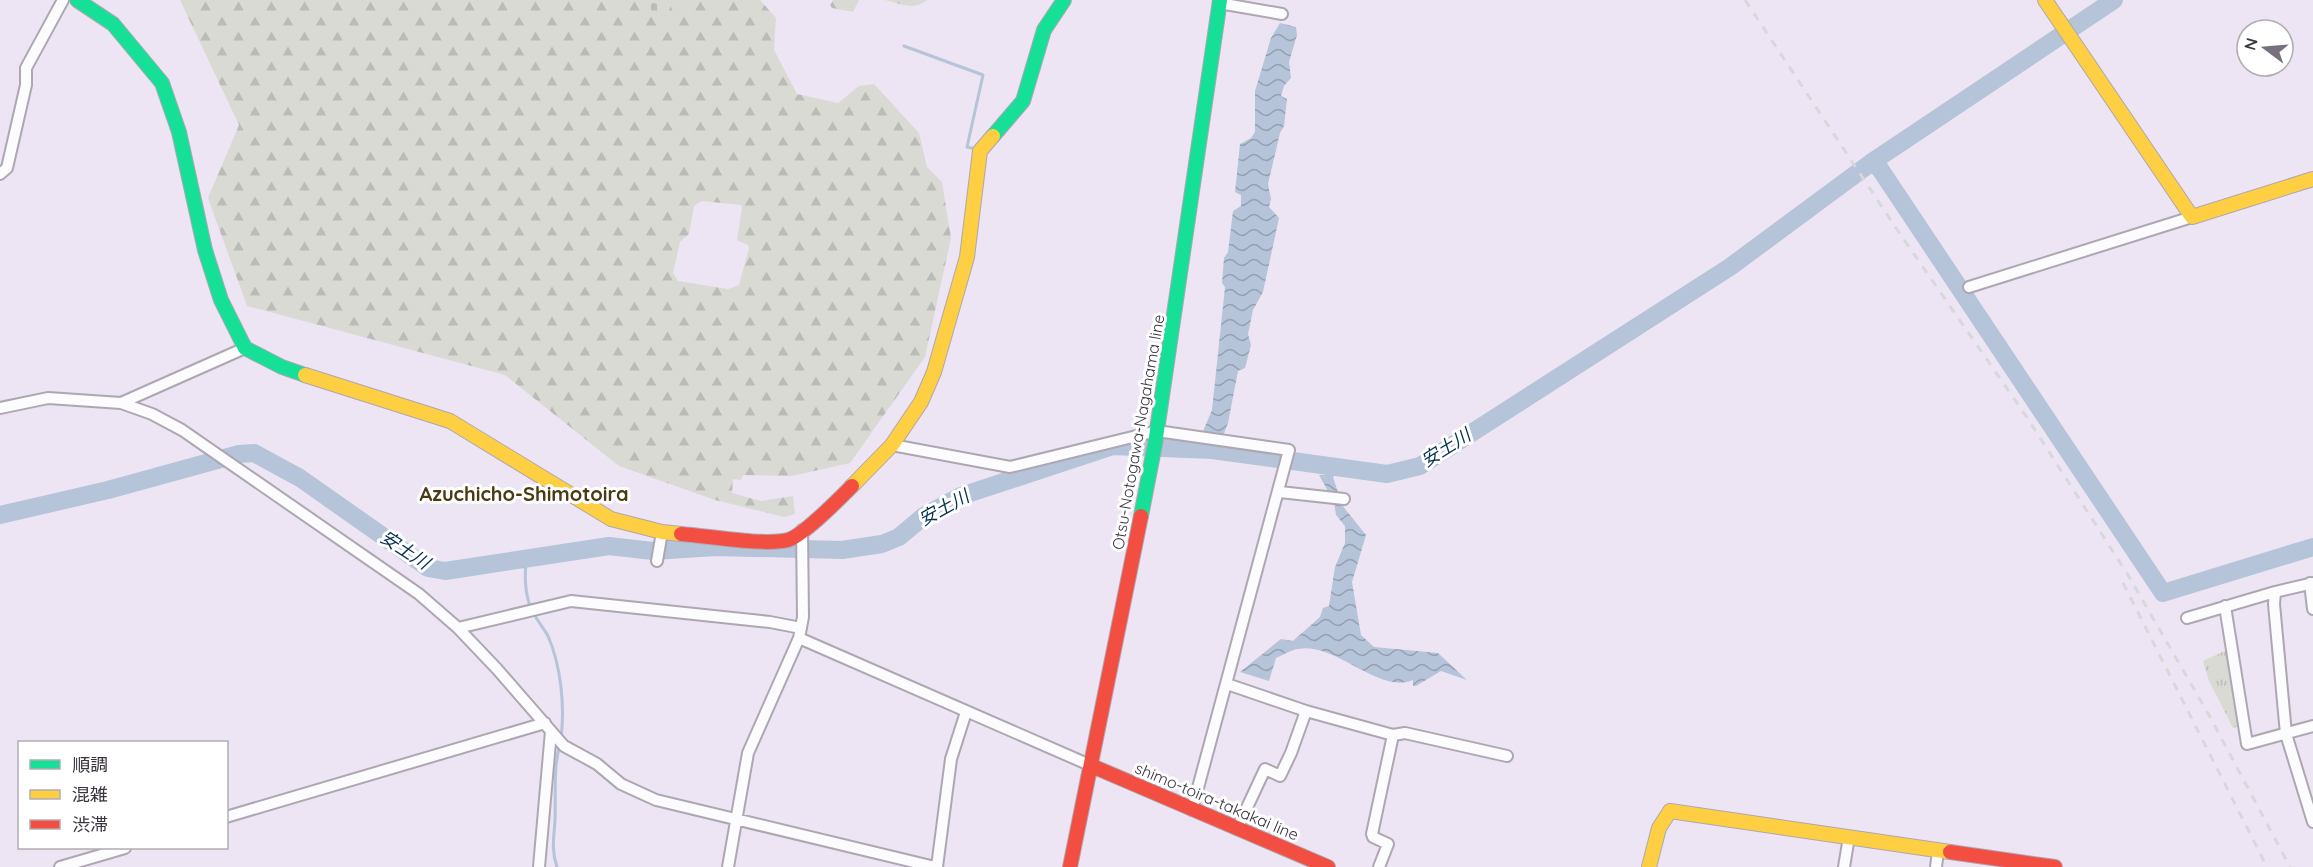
<svg xmlns="http://www.w3.org/2000/svg" width="2313" height="867" viewBox="0 0 2313 867" font-family="Quicksand,'Noto Sans JP',sans-serif">
<defs>
<pattern id="forest-firs" width="22" height="20" patternUnits="userSpaceOnUse" patternTransform="scale(1.5)"><rect width="22" height="20" fill="#d9dad4"/><path d="M5 1l3.5 6h-7zM16 11l3.5 6h-7z" fill="#bbbcb7"/></pattern>
<pattern id="cemetery-stones" width="16" height="16" patternUnits="userSpaceOnUse" patternTransform="scale(1.5)"><rect width="16" height="16" fill="#d9dad4"/><path d="M2 7V4a2 2 0 0 1 4 0v3zM10 15v-3a2 2 0 0 1 4 0v3z" fill="#bbbcb7"/></pattern>
<pattern id="park-tufts" width="24" height="20" patternUnits="userSpaceOnUse" patternTransform="scale(1.5)"><rect width="24" height="20" fill="#d9dad4"/><path d="M3 7l-1-3M5 7V3M7 7l1-3M15 17l-1-3M17 17v-4M19 17l1-3" fill="none" stroke="#bbbcb7"/></pattern>
<pattern id="water-waves" width="16" height="10" patternUnits="userSpaceOnUse" patternTransform="scale(1.5)"><rect width="16" height="10" fill="#b5c4d8"/><path d="M0 5q4-4 8 0t8 0" fill="none" stroke="#94a0b0"/></pattern>
</defs>
<rect width="100%" height="100%" fill="#ede5f3"/>
<path fill="url(#forest-firs)" fill-rule="evenodd" d="M 180,0 L 760,0 L 776,18 L 774,50 L 797,94 L 838,103 L 859,86 L 874,84 L 919,133 L 927,167 L 942,182 L 951,238 L 925,357 L 850,463 L 792,476 L 743,475 L 741,480 L 733,479 L 732,493 L 761,501 L 793,496 L 795,514 L 784,517 L 715,500 L 619,466 L 505,375 L 247,306 L 208,198 L 239,125 ZM 702,201 L 741,205 L 742,208 L 737,240 L 748,245 L 749,248 L 739,285 L 728,289 L 678,281 L 673,273 L 680,242 L 689,234 L 694,206 Z
M 833,0 L 859,0 L 853,12 L 832,8 L 830,5 Z
M 885,0 L 927,0 C 913,11 902,4 885,0 Z"/>
<path fill="url(#cemetery-stones)" d="M 651,0 L 672,0 L 668,14 L 663,16 L 648,12 Z"/>
<path fill="url(#park-tufts)" d="M 2227,650 L 2239,726 L 2233,728 L 2209,681 L 2203,661 Z"/>
<path fill="url(#water-waves)" d="M 1280,23 L 1296,27 L 1297,35 L 1289,62 L 1291,78 L 1284,86 L 1281,96 L 1287,99 L 1284,126 L 1280,133 L 1268,184 L 1271,199 L 1269,207 L 1279,218 L 1263,292 L 1253,310 L 1248,334 L 1251,345 L 1245,368 L 1238,371 L 1228,423 L 1220,444 L 1199,441 L 1212,410 L 1225,287 L 1222,283 L 1224,258 L 1228,252 L 1233,211 L 1241,206 L 1241,195 L 1235,192 L 1240,144 L 1251,138 L 1255,132 L 1255,91 L 1271,38 Z
M 1336,474 L 1333,477 L 1342,505 L 1366,535 L 1352,582 L 1361,635 L 1374,647 L 1438,653 L 1467,680 L 1441,671 L 1416,686 L 1413,686 L 1413,680 C 1379,695 1335,641 1298,649 C 1291,650 1283,655 1276,658 L 1269,681 L 1240,672 L 1281,639 L 1293,641 L 1320,617 L 1323,608 L 1329,606 L 1335,567 L 1345,543 L 1345,526 L 1336,515 L 1334,502 L 1319,475 Z"/>
<g fill="none" stroke-linecap="round" stroke-linejoin="round">
<path stroke="#b5c4d8" stroke-width="3" d="M 904,46 L 983,75 L 967,147 L 976,149
M 526,557 C 525,575 524,592 531,608 C 535,618 543,627 548,636 C 561,666 565,706 561,738
M 557,867 C 551,850 554,837 555,820 C 556,794 553,770 560,744"/>
<path stroke="#b5c4d8" stroke-width="18" d="M 1872,162 L 1880,169 L 2163,593 L 2313,547
M 0,515 L 108,490 L 239,454 L 254,453 L 300,478 L 428,568 L 445,571 L 609,546 L 653,551 L 716,547 L 842,550 L 882,544 L 899,537 L 924,516 L 961,496 L 1113,446 L 1212,450 L 1387,474 L 1420,466 L 1730,267 L 1872,162 L 2114,0"/>
<g stroke="#ada7b2" stroke-width="14">
<path id="street" d="M 1219,3 L 1282,14
M 0,174 L 7,168 L 26,85 L 26,68 L 63,0
M 1969,287 L 2192,217
M 121,403 L 245,348
M 0,408 L 48,398 L 121,403 L 152,414 L 182,430 L 419,594 L 458,628 L 497,669 L 564,746 L 597,764 L 621,784 L 656,800 L 935,867
M 892,445 L 1010,467 L 1157,431 L 1289,450 L 1192,810
M 1280,492 L 1344,499
M 657,561 L 662,532
M 2310,583 L 2313,609
M 2313,583 L 2275,592 L 2274,604 L 2286,734 L 2313,822
M 2225,606 L 2247,744 L 2313,726
M 2187,618 L 2275,592
M 458,628 L 571,601 L 770,622 L 801,628
M 799,638 L 1092,766
M 1227,684 L 1306,711 L 1393,735 L 1405,733 L 1507,756
M 226,817 L 545,723
M 1237,829 L 1265,769 L 1280,776 L 1291,753 L 1306,711
M 60,867 L 125,848
M 539,867 L 551,731
M 728,867 L 748,753 L 799,638 L 803,617 L 802,530
M 937,867 L 951,759 L 966,712
M 1379,867 L 1388,844 L 1373,837 L 1372,834 L 1393,735
M 1844,867 L 1849,837
M 1936,867 L 1938,851"/>
</g>
<g stroke="#ada7b2" stroke-width="16">
<path id="fast" d="M 77,0 L 113,24 L 162,83 L 179,132 L 205,250 L 221,300 L 245,348 L 282,367 L 305,375
M 993,136 L 1023,101 L 1044,30 L 1064,0
M 1141,516 L 1155,444 L 1220,0"/>
</g>
<g stroke="#ada7b2" stroke-width="16">
<path id="slow" d="M 2045,0 L 2192,217 L 2313,179
M 305,375 L 450,421 L 611,519 L 662,532 L 681,534
M 852,486 L 892,445 L 921,402 L 934,372 L 967,257 L 980,151 L 993,136
M 1649,867 L 1659,828 L 1670,811 L 1950,852"/>
</g>
<g stroke="#ada7b2" stroke-width="16">
<path id="jam" d="M 681,534 C 709,536 763,546 788,540 C 803,536 840,498 852,486
M 1092,766 L 1328,867
M 1950,852 L 2055,867
M 1070,867 L 1141,516"/>
</g>
<use href="#street" stroke="#fcfbfd" stroke-width="10"/>
<use href="#fast" stroke="#16e098" stroke-width="14"/>
<use href="#slow" stroke="#ffcf43" stroke-width="14"/>
<use href="#jam" stroke="#f24e42" stroke-width="14"/>
<path stroke="#d9d7db" stroke-width="3" stroke-dasharray="8 8" stroke-linecap="butt" d="M 1745,0 L 1898,231 L 2026,416 L 2128,575 L 2209,715 L 2290,867
M 2123,583 L 2267,867"/>
</g>
<g text-anchor="middle" stroke-width="6" stroke-linejoin="round" paint-order="stroke">
<g font-size="16" fill="#39333d" stroke="#fff">
<text transform="translate(1138 432) rotate(-80)" y="6">Otsu-Notogawa-Nagahama line</text>
<text transform="translate(1217 801) rotate(23)" y="6">shimo-toira-takakai line</text>
</g>
<g font-size="18" font-style="italic" fill="#033150" stroke="#fff">
<text transform="translate(1446 448) rotate(-32)" y="6">安土川</text>
<text transform="translate(944 508) rotate(-29)" y="6">安土川</text>
<text transform="translate(405 550) rotate(33)" y="6">安土川</text>
</g>
<g font-size="20" font-weight="bold" fill="#4b3912" stroke="#fff">
<text x="524" y="501">Azuchicho-Shimotoira</text>
</g>
</g>
<rect x="18" y="741" width="210" height="108" fill="#ffffff" stroke="#b0adb1" stroke-width="1.5"/>
<rect x="30" y="760" width="30" height="9" fill="#16e098" stroke="#b0adb1" stroke-width="1.5"/>
<text x="72" y="771" font-size="18" fill="#39333d">順調</text>
<rect x="30" y="790" width="30" height="9" fill="#ffcf43" stroke="#b0adb1" stroke-width="1.5"/>
<text x="72" y="801" font-size="18" fill="#39333d">混雑</text>
<rect x="30" y="820" width="30" height="9" fill="#f24e42" stroke="#b0adb1" stroke-width="1.5"/>
<text x="72" y="831" font-size="18" fill="#39333d">渋滞</text>
<g transform="translate(2265 48) rotate(286)"><circle r="28" fill="#ffffff" stroke="#b0adb1" stroke-width="1.5"/>
<path d="M0-4.5L10 22L0 15L-10 22Z" fill="#78717d"/>
<text y="-9" font-size="16" font-weight="bold" text-anchor="middle" fill="#39333d">N</text>
</g>
</svg>
